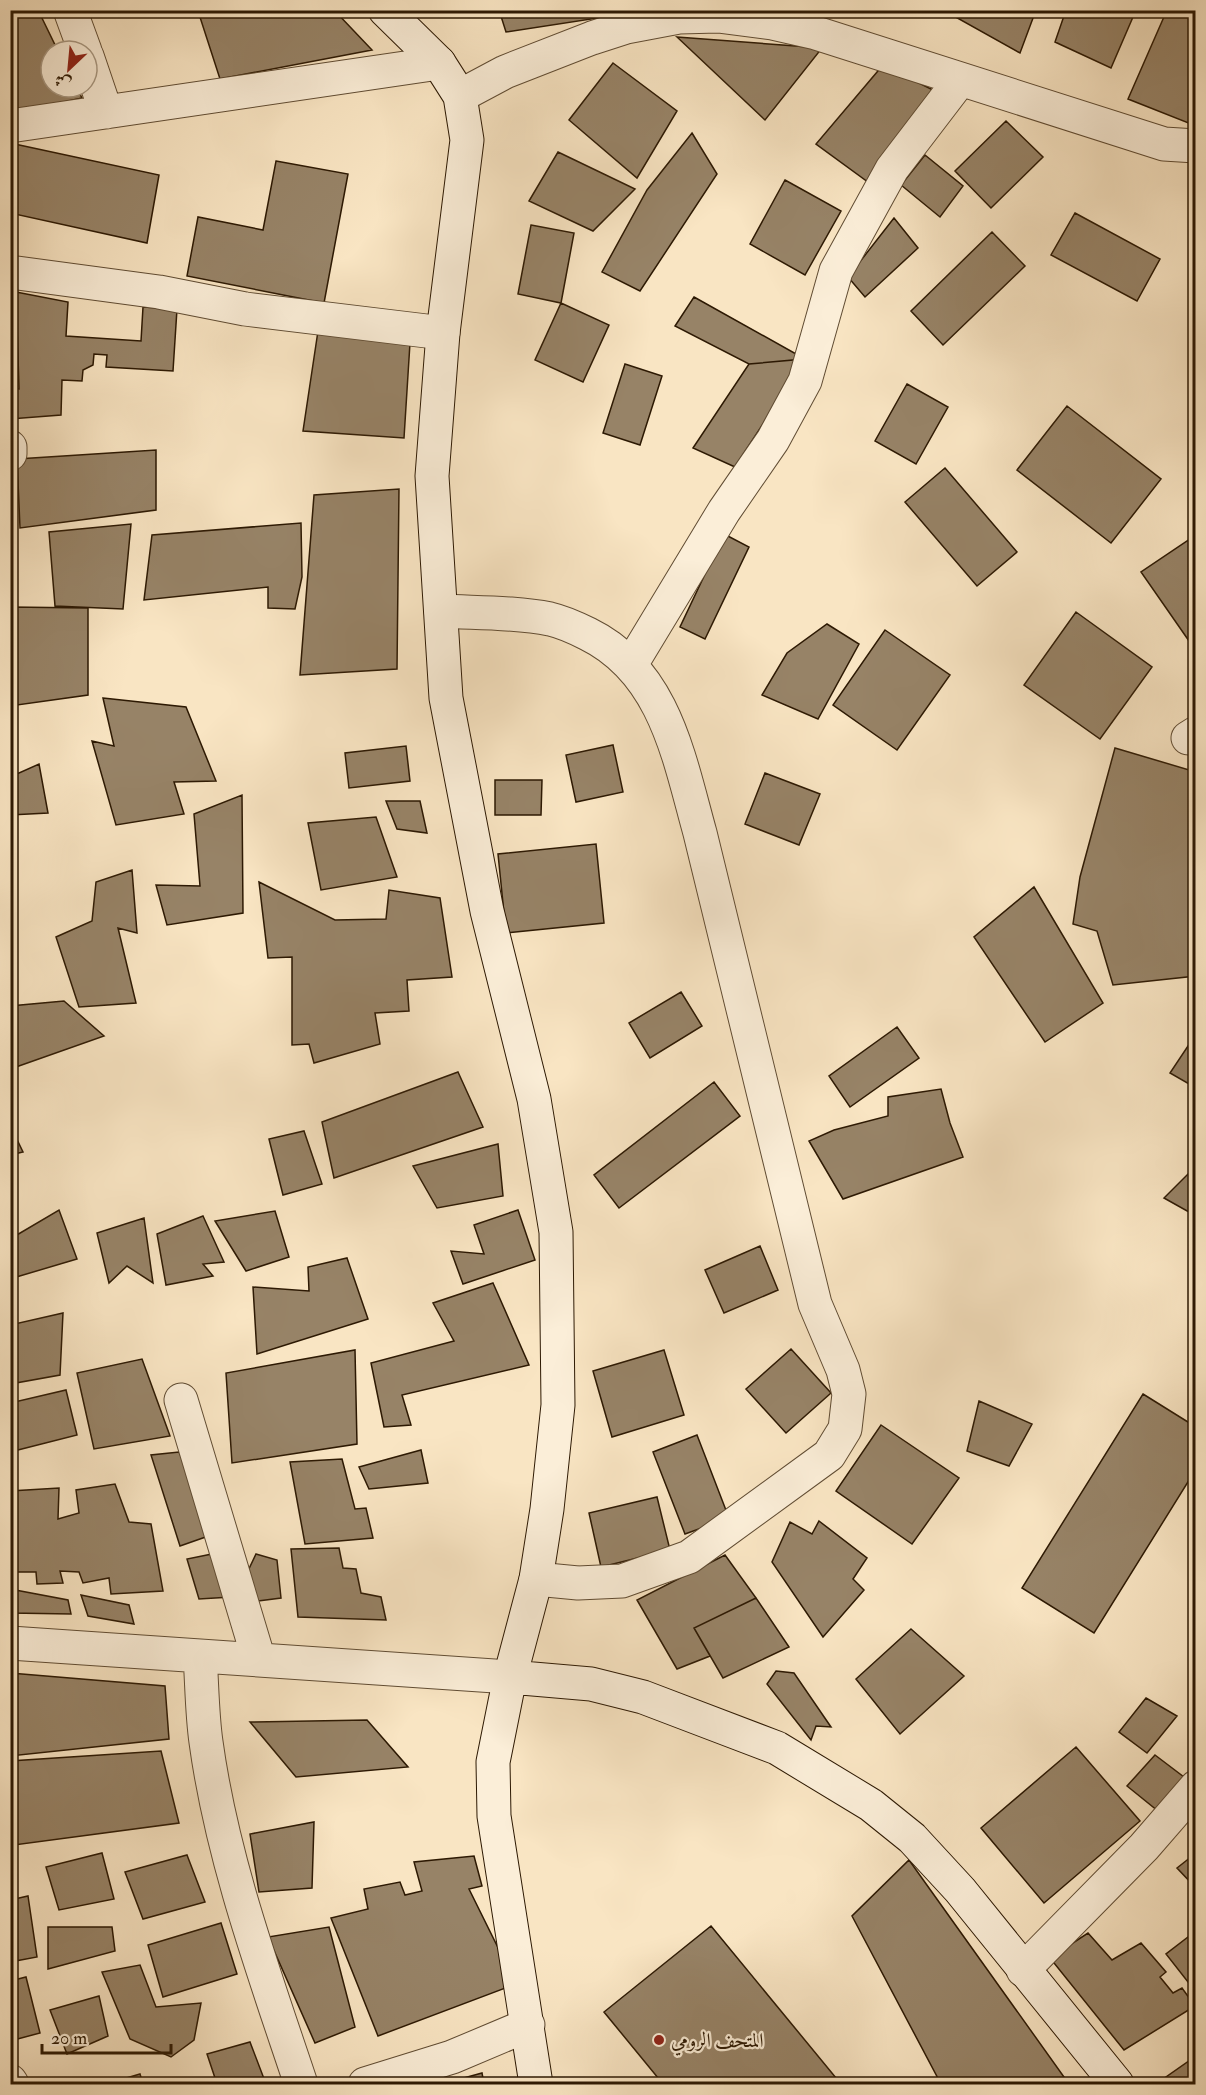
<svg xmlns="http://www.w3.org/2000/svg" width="1206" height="2095" viewBox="0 0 1206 2095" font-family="'IM FELL Double Pica',Amiri,serif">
<rect width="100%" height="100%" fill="#f9e5c3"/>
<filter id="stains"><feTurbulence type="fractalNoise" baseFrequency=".00333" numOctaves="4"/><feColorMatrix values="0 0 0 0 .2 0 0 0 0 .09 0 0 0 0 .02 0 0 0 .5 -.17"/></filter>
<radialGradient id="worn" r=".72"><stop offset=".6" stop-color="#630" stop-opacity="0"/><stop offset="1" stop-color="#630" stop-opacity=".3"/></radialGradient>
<path fill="#978367" stroke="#2d1903" stroke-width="1.5" d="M 10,10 L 38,10 L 58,51 L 51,51 L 51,87 L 76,87 L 82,98 L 10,114 Z
M 334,10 L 372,50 L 220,79 L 198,11 Z
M 499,10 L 609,10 L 611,16 L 506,32 Z
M 943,10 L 1036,10 L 1020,53 Z
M 1066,10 L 1136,10 L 1111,68 L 1055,42 Z
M 1167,10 L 1196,10 L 1196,126 L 1128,99 Z
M 677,37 L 822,48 L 765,120 Z
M 613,63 L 677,111 L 637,178 L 569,120 Z
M 883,65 L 939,93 L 872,185 L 816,144 Z
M 1006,121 L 1043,157 L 991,208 L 955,171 Z
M 692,133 L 717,174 L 640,291 L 602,272 L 647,190 Z
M 10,143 L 159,175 L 147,243 L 10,213 Z
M 558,152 L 635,189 L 593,231 L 529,201 Z
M 925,155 L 963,186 L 940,217 L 901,185 Z
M 276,161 L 348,174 L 324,303 L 187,276 L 198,217 L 263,230 Z
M 785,180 L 841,211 L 805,275 L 750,244 Z
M 1075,213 L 1160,259 L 1137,301 L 1051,255 Z
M 894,218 L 918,248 L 865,297 L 848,277 Z
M 531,225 L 574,233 L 561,303 L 518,294 Z
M 992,232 L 1025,266 L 943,345 L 911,311 Z
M 16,292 L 68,302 L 66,336 L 141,341 L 143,307 L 177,309 L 173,371 L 106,367 L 107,355 L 94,354 L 93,365 L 83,370 L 82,381 L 62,380 L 61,415 L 10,419 L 10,388 L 19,389 Z
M 694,297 L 805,359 L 749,364 L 675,326 Z
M 561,303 L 609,325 L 583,382 L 535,360 Z
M 318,331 L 410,343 L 404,438 L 303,431 Z
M 805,359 L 735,467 L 693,448 L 749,364 Z
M 625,364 L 662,376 L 640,445 L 603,433 Z
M 907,384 L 948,407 L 916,464 L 875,441 Z
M 1067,406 L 1161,479 L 1111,543 L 1017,470 Z
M 156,450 L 156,510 L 20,528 L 17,459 Z
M 945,468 L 1017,552 L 977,586 L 905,502 Z
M 399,489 L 397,669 L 300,675 L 314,495 Z
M 301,523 L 302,577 L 295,609 L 268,608 L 268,587 L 144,600 L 152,535 Z
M 131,524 L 123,609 L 55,606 L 49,532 Z
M 724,534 L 749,547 L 705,639 L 680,627 Z
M 1196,535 L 1196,651 L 1141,572 Z
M 10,607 L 88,608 L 88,695 L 10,706 Z
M 1076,612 L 1152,667 L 1100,739 L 1024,685 Z
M 827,624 L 859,644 L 818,719 L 762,695 L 787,653 Z
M 885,630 L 950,675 L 897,750 L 833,705 Z
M 103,698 L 186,707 L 216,781 L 174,782 L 184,814 L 116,825 L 92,741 L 114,746 Z
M 613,745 L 623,792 L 576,802 L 566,755 Z
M 406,746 L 410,781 L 349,788 L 345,753 Z
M 1115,748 L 1196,772 L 1196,976 L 1113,985 L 1097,931 L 1073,924 L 1080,877 Z
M 39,764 L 48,813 L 10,815 L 10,777 Z
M 765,773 L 820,794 L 799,845 L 745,824 Z
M 495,780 L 542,780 L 541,815 L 495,815 Z
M 242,795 L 243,913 L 167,925 L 156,885 L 200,886 L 194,814 Z
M 386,801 L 420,801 L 427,833 L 397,829 Z
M 376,817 L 397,877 L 321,890 L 308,823 Z
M 596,844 L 604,923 L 506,933 L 498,854 Z
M 132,870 L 137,933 L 118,928 L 136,1003 L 79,1007 L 56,937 L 92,921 L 96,882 Z
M 259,882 L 335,920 L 386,919 L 389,890 L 440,898 L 452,977 L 407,980 L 409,1011 L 375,1013 L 380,1044 L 314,1063 L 309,1044 L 292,1045 L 292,957 L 268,958 Z
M 1034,887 L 1103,1003 L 1045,1042 L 974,937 Z
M 681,992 L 702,1026 L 650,1058 L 629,1023 Z
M 64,1001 L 104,1036 L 16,1067 L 10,1050 L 10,1006 Z
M 897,1027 L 919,1058 L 850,1107 L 829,1076 Z
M 1192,1040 L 1196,1042 L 1196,1088 L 1170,1073 Z
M 458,1072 L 483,1127 L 334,1178 L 322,1122 Z
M 714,1082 L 740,1116 L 619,1208 L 594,1175 Z
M 941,1089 L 950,1123 L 963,1157 L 843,1199 L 809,1141 L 834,1130 L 888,1116 L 888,1097 Z
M 10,1125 L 23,1152 L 10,1155 Z
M 304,1131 L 322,1184 L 283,1195 L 269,1139 Z
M 498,1144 L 503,1196 L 437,1208 L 413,1166 Z
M 1196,1166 L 1196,1216 L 1164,1198 Z
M 59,1210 L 77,1259 L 13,1278 L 10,1239 Z
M 518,1210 L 535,1260 L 463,1284 L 451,1251 L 484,1254 L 474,1225 Z
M 275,1211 L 289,1257 L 246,1271 L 215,1221 Z
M 203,1216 L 224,1262 L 203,1264 L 213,1276 L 166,1285 L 157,1234 Z
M 144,1218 L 153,1283 L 127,1266 L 109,1283 L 97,1233 Z
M 760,1246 L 778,1290 L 724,1313 L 705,1270 Z
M 347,1258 L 368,1319 L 257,1354 L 253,1287 L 309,1291 L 308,1267 Z
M 493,1283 L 529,1365 L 402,1395 L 411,1425 L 384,1427 L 371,1363 L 454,1341 L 433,1303 Z
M 63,1313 L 60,1375 L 10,1384 L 10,1325 Z
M 791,1349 L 831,1393 L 786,1433 L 746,1389 Z
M 355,1350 L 357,1444 L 232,1463 L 226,1373 Z
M 664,1350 L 684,1415 L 612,1437 L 593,1371 Z
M 142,1359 L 170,1436 L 94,1449 L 77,1373 Z
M 66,1390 L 77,1435 L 10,1452 L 10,1403 Z
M 1143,1394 L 1196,1427 L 1196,1469 L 1094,1633 L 1022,1588 Z
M 979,1401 L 1032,1424 L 1009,1466 L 967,1451 Z
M 881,1425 L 959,1478 L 912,1544 L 836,1491 Z
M 697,1435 L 729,1518 L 685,1534 L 653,1452 Z
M 421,1450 L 428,1483 L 369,1489 L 359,1467 Z
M 179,1452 L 217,1533 L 180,1546 L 151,1455 Z
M 342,1459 L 355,1509 L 366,1508 L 373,1538 L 305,1544 L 290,1462 Z
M 115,1484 L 129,1522 L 151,1524 L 163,1591 L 111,1594 L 109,1578 L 83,1583 L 79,1572 L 60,1571 L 63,1583 L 37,1584 L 36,1572 L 10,1572 L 10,1491 L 59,1488 L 58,1519 L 79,1513 L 76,1490 Z
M 657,1497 L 670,1550 L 601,1567 L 589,1513 Z
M 819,1521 L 867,1558 L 853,1579 L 864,1590 L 823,1637 L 772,1562 L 790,1522 L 812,1534 Z
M 339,1548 L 343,1568 L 356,1569 L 361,1593 L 381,1597 L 386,1620 L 298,1617 L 291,1549 Z
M 222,1552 L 231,1597 L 199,1599 L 187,1559 Z
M 256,1554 L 277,1560 L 281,1598 L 250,1602 L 246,1575 Z
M 725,1555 L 756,1598 L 694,1628 L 710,1656 L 677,1669 L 637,1600 Z
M 10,1589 L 68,1600 L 71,1614 L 10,1613 Z
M 81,1595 L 129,1605 L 134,1624 L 88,1616 Z
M 756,1598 L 789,1647 L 723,1678 L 694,1628 Z
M 911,1629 L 964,1676 L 900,1734 L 856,1679 Z
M 776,1671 L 794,1673 L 831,1727 L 816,1726 L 811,1740 L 767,1684 Z
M 10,1673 L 165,1686 L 169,1739 L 10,1756 Z
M 1146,1698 L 1177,1716 L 1147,1753 L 1119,1732 Z
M 367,1720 L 408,1767 L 296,1777 L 250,1722 Z
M 1076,1747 L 1140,1821 L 1044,1903 L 981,1828 Z
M 161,1751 L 179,1823 L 14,1845 L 10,1827 L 10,1761 Z
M 1155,1755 L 1188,1780 L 1158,1811 L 1127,1786 Z
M 314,1822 L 312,1888 L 259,1892 L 250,1834 Z
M 102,1853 L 114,1899 L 59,1910 L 46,1867 Z
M 1196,1853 L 1196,1888 L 1177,1868 Z
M 187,1855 L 205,1902 L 143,1919 L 125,1872 Z
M 474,1856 L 482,1886 L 469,1889 L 516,1984 L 378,2036 L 331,1918 L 368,1909 L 364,1889 L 400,1882 L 405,1895 L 422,1891 L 414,1862 Z
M 909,1860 L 1069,2084 L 941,2084 L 852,1916 Z
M 28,1896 L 37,1957 L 10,1962 L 10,1900 Z
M 221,1923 L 237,1974 L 163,1997 L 148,1945 Z
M 711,1926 L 841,2084 L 663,2084 L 604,2012 Z
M 48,1927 L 112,1927 L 115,1951 L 48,1969 Z
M 329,1927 L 355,2027 L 315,2043 L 268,1937 Z
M 1088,1933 L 1112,1960 L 1141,1943 L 1166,1972 L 1160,1977 L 1173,1993 L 1182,1988 L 1195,2006 L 1124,2050 L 1050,1958 Z
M 1188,1937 L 1196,1947 L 1196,1976 L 1188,1982 L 1166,1954 Z
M 140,1965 L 156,2007 L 201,2003 L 194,2040 L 171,2057 L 130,2039 L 102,1972 Z
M 26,1977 L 40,2033 L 10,2041 L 10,1981 Z
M 99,1996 L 108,2036 L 67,2054 L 50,2010 Z
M 250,2042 L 266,2084 L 217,2084 L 207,2054 Z
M 1196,2056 L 1196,2084 L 1156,2084 Z
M 482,2073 L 484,2084 L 442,2084 Z
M 140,2074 L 143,2084 L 106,2084 Z"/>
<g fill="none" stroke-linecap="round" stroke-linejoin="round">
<g stroke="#604c33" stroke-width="35">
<path id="street" d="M 70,10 L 85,51
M 87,56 L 106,112
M 460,96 L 505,72 L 592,38 L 626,27 L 679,17 L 718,16 L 772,23 L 816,33 L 1164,144 L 1196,146
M 10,126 L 439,63
M 10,272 L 159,292 L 245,309 L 443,333
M 10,447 L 10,454
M 441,611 C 477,613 515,612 550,619 C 563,622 576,628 588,634 C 665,672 679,758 700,833 L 815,1304 L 843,1370 L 849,1394 L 845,1429 L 829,1455 L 689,1557 L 622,1581 L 578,1583 L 536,1579
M 632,663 L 724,511 L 773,440 L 805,381 L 836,271 L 892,169 L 960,80
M 1188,738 L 1196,733
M 181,1400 L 259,1660
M 10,1643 L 510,1677
M 200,1656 C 202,1684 202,1714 206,1742 C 222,1859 264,1973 301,2084
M 1023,1970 L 1144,1847 L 1196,1787
M 10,2081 L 12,2084
M 365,2084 L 452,2057 L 528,2025"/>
</g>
<g stroke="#2d1903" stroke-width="35">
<path id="secondary" d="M 385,10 L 439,63 L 460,96 L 467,140 L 443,333 L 432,476 L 446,698 L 487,911 L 534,1099 L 556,1232 L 558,1405 L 547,1509 L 536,1579 L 510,1677 L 493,1762 L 494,1816 L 536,2084
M 510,1677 L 591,1684 L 643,1697 L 777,1748 L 871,1805 L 912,1838 L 960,1890 L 1117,2084"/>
</g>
<use href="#street" stroke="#fbeed8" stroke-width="33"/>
<use href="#secondary" stroke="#fbeed8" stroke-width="33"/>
</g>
<circle fill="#8f2418" stroke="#fbeed8" stroke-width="2" cx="659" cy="2040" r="6"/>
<g text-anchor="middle" stroke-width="4.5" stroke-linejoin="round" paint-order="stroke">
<g font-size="20" fill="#2d1903" stroke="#fbeed8" text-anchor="start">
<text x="671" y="2047">المتحف الرومي</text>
</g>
</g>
<rect width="1206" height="2095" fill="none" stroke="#f9e5c3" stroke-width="36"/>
<rect x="12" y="12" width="1182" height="2071" fill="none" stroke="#2d1903" stroke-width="3"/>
<rect x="18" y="18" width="1170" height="2059" fill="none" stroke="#2d1903" stroke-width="1.5"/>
<g transform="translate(69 69) rotate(206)"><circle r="28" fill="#fbeed8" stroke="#a99983" stroke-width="1.5"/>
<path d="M0-4.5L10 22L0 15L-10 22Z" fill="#8f2418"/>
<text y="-9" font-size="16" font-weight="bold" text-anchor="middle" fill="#2d1903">ش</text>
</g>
<path d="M42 2044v9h129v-9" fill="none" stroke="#2d1903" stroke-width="3"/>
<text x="51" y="2044" font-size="18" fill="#2d1903" stroke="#fbeed8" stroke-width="4.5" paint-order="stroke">20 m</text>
<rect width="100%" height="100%" filter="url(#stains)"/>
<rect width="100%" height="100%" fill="url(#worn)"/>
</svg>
